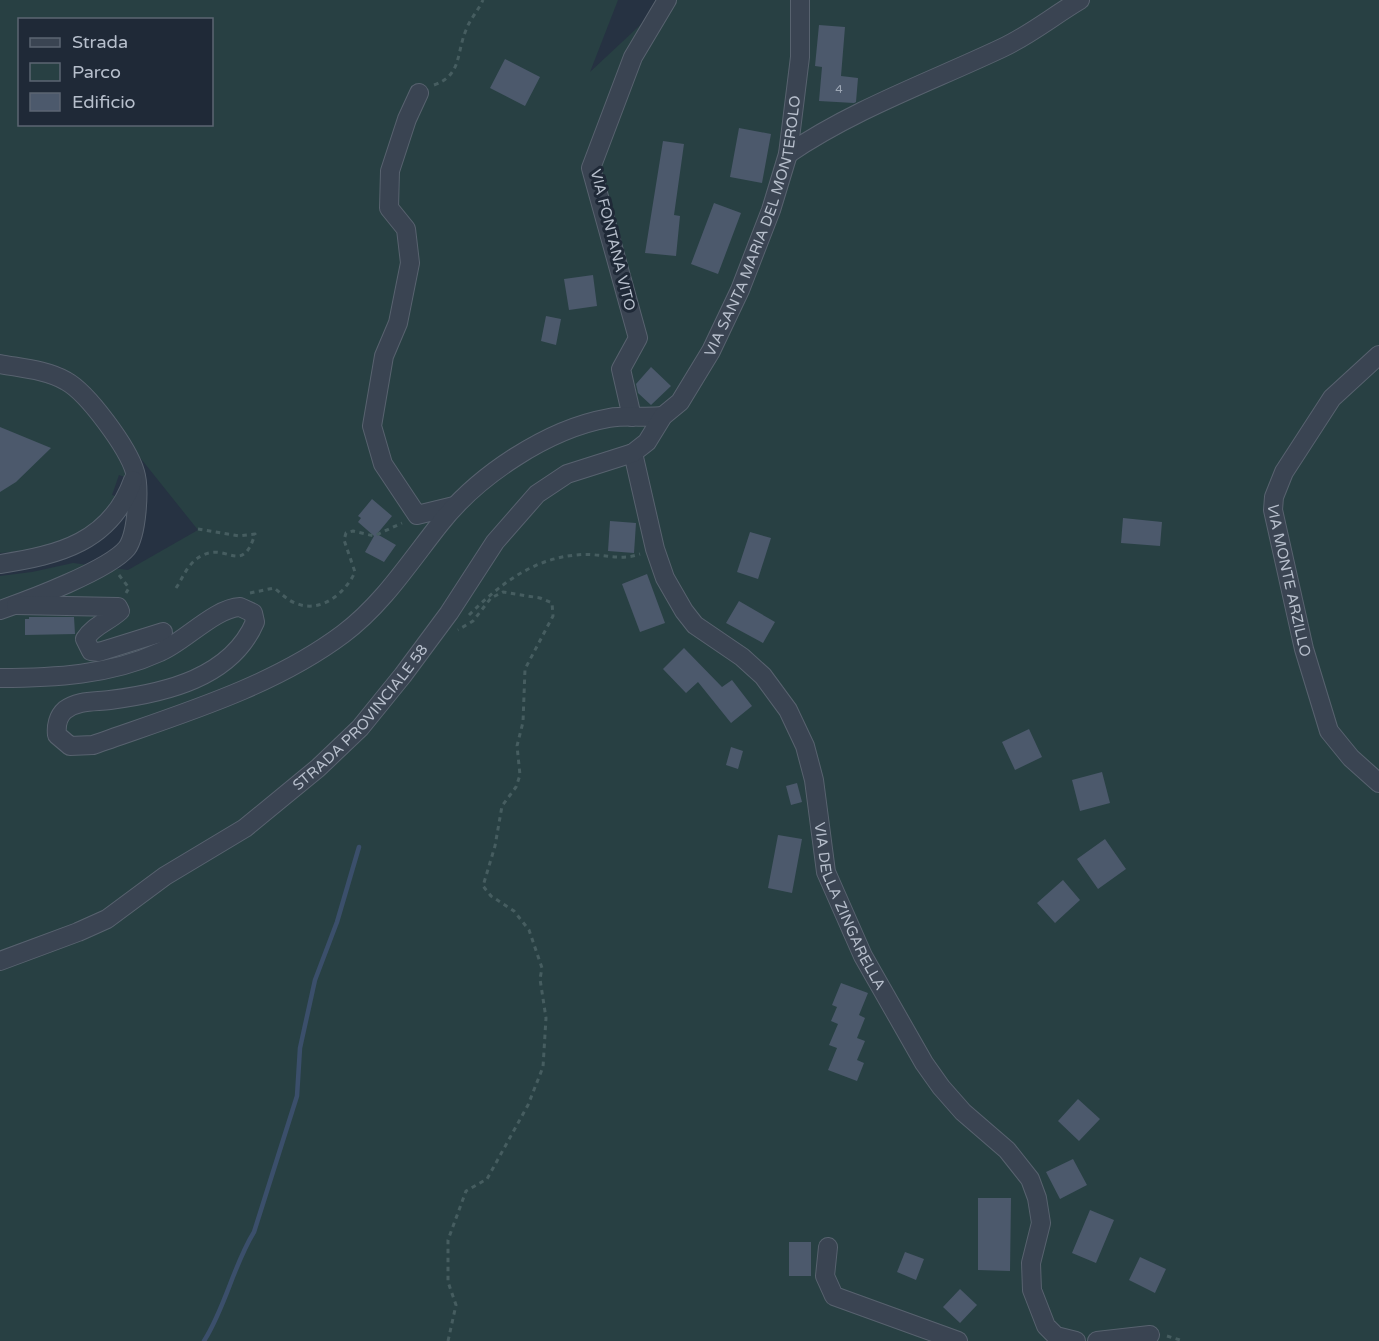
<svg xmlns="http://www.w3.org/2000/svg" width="1379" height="1341" viewBox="0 0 1379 1341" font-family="'Varela Round',sans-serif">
<rect width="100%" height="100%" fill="#263242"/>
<path fill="#284043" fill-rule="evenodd" d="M 0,0 L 618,0 L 590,72 L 667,0 L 1379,0 L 1379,1341 L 0,1341 L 0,576 L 32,572 L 73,563 L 128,570 L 198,530 L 78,380 L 61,367 L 0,354 ZM 20,20 L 212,20 L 212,124 L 20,124 Z
M 0,372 C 15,375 32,375 46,380 C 87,391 112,443 128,478 L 119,475 L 112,495 L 121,498 C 81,538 56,549 0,553 Z"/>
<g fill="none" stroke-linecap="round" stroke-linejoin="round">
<path stroke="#3b4f6b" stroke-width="4.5" d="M 204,1341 C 226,1306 233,1266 254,1232 L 297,1096 L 300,1048 L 315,980 L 337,922 L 359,847"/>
</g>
<path fill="#4c596c" d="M 819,25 L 845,27 L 841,76 L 858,78 L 856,102 L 854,103 L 819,101 L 822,67 L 815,66 Z
M 505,59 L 540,77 L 525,106 L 490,88 Z
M 739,128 L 771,134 L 762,183 L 730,177 Z
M 663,141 L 684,144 L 674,215 L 680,216 L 676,256 L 645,253 Z
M 714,203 L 741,213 L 718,274 L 691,264 Z
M 593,275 L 597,306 L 569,310 L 564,279 Z
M 546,316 L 561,319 L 556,345 L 541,341 Z
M 651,367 L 671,386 L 651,405 L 638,393 L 636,384 Z
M 0,427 L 51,448 L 16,482 L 0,492 Z
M 372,499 L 392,516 L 377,534 L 396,545 L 384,562 L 365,552 L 374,536 L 358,522 L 361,518 L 358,516 Z
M 1123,518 L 1162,522 L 1160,546 L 1121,543 Z
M 610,521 L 636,523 L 634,553 L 608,551 Z
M 750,532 L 771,538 L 758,579 L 737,572 Z
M 647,574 L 665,623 L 640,632 L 622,584 Z
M 739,601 L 775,622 L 763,643 L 726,623 Z
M 29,617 L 74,617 L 75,634 L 25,635 L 25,619 L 29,619 Z
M 684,648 L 722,687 L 732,680 L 752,706 L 731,723 L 698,682 L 686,693 L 663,669 Z
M 1029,729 L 1042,757 L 1015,770 L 1002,742 Z
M 731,747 L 743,751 L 738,769 L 726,765 Z
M 1102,772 L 1110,803 L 1080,811 L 1072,780 Z
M 797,783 L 802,802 L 791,805 L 786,786 Z
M 778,835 L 802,839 L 792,893 L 768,888 Z
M 1105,839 L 1126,869 L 1098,889 L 1077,859 Z
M 1063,880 L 1080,900 L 1055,923 L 1037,903 Z
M 841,983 L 868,993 L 859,1015 L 865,1018 L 857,1038 L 865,1041 L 857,1060 L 864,1063 L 857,1081 L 828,1070 L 837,1048 L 829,1045 L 838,1024 L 831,1021 L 837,1007 L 832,1005 Z
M 1078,1099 L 1100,1119 L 1079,1141 L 1058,1121 Z
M 1073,1159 L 1087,1185 L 1060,1199 L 1046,1172 Z
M 978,1198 L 1011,1198 L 1010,1271 L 978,1270 Z
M 1090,1210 L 1114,1220 L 1096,1263 L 1072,1253 Z
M 789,1242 L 811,1242 L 811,1276 L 789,1276 Z
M 905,1252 L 924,1259 L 916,1280 L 897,1272 Z
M 1140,1257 L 1166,1269 L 1155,1293 L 1129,1280 Z
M 960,1289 L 977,1305 L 960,1323 L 943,1307 Z"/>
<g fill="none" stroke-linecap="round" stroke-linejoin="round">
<g stroke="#58626f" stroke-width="20">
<g id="minor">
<path d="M 419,93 L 407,119 L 390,171 L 389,208 L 406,229 L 410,263 L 398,323 L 384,356 L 372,426 L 383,464 L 417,515 L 454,506"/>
<path d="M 788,154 C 854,109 930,82 1002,48 C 1030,35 1053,16 1080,0"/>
<path id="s1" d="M 1379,355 L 1332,398 L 1284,472 L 1274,497 L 1273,510 L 1304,649 L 1329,731 L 1351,758 L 1379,783"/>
<path d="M 0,364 C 21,368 47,370 66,381 C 88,393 128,448 135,472 C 140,488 137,534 127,548 C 109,570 29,600 0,610"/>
<path d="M 632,417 L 621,369 L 638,338 L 591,168 L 633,57 L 667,0"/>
<path id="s2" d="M 633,453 L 655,549 L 665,578 L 684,611 L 695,625 L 742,657 L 763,676 L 788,710 L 805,746 L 814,780 L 826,872 L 863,956 L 924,1063 L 941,1087 L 963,1112 L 1007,1150 L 1030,1179 L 1037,1198 L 1041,1223 L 1031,1263 L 1032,1290 L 1046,1326 L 1056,1336 L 1076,1341"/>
<path d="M 0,564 C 59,555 111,542 133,480"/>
<path d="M 16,605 L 118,607 L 120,611 C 108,622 94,625 85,639 L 91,651 L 99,652 L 163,632"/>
<path d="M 0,678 C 54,678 110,675 160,652 C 184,642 215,608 240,607 L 253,613 L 255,622 C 231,678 165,693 110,700 C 95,702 78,700 65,710 C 58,716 56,726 57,735 L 70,746 L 93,745 C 177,715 271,688 343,634 C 382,605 409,563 439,525 C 477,476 547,429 609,418 C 627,415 645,418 663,416"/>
<path id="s3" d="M 0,961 L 78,932 L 107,919 L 165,876 L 245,828 L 318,768 L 360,728 L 403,675 L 449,613 L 495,542 L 537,494 L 567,474 L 633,453 L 647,442 L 663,416 L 680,402 L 711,351 L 740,290 L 771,210 L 788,154 L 800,57 L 800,0"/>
<path d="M 828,1247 L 825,1276 L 834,1296 L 958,1341"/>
<path d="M 1097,1341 L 1150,1335"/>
</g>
</g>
<path stroke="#465d60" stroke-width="3" stroke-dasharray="4.5 4.5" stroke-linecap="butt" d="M 434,85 C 462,75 456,54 466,30 C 470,19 478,11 483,0
M 119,575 L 129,588 L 126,593
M 176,588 C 184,576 188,562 203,555 C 228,543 242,576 255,534 L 239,536 L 198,529
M 250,593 L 274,588 C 281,593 289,602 298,604 C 322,613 346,592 355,572 L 344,540 L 346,533 L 353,531 L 374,536 L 402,523
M 469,615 C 499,585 532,559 576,555 C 599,552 618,562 640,554
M 1167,1336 L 1183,1341
M 448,1341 L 456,1305 L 448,1282 L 448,1240 L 466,1191 L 487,1179 L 528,1105 L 543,1067 L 546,1018 L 540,979 L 542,968 L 529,930 L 514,911 L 491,896 L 483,886 L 495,846 L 502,806 L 516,787 L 520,775 L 517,746 L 523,722 L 525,669 L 553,616 L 552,603 L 540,598 L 503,592 L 491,598 L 473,621 L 458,630"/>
<use href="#minor" stroke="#3a4452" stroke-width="18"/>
</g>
<g text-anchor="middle" stroke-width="6" stroke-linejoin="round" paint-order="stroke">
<g font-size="12" fill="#9ca6b4">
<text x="839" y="93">4</text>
</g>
<g font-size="15" fill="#b7bfcc" stroke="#1f2937">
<text dy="5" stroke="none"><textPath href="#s3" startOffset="1095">VIA SANTA MARIA DEL MONTEROLO</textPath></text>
<text transform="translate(613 240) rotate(76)" y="5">VIA FONTANA VITO</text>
<text dy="5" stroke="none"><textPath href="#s1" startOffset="264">VIA MONTE ARZILLO</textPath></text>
<text dy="5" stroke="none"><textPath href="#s3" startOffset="441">STRADA PROVINCIALE 58</textPath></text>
<text dy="5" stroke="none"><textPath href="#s2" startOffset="520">VIA DELLA ZINGARELLA</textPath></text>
</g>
</g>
<rect x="18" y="18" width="195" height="108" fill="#1f2937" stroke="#5c6573" stroke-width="1.5"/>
<rect x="30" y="38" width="30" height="9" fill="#3a4452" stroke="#5c6573" stroke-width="1.5"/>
<text x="72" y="48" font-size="18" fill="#b7bfcc">Strada</text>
<rect x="30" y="63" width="30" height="18" fill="#284043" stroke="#5c6573" stroke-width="1.5"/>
<text x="72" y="78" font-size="18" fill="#b7bfcc">Parco</text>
<rect x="30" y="93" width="30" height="18" fill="#4c596c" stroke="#5c6573" stroke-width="1.5"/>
<text x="72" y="108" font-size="18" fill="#b7bfcc">Edificio</text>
</svg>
